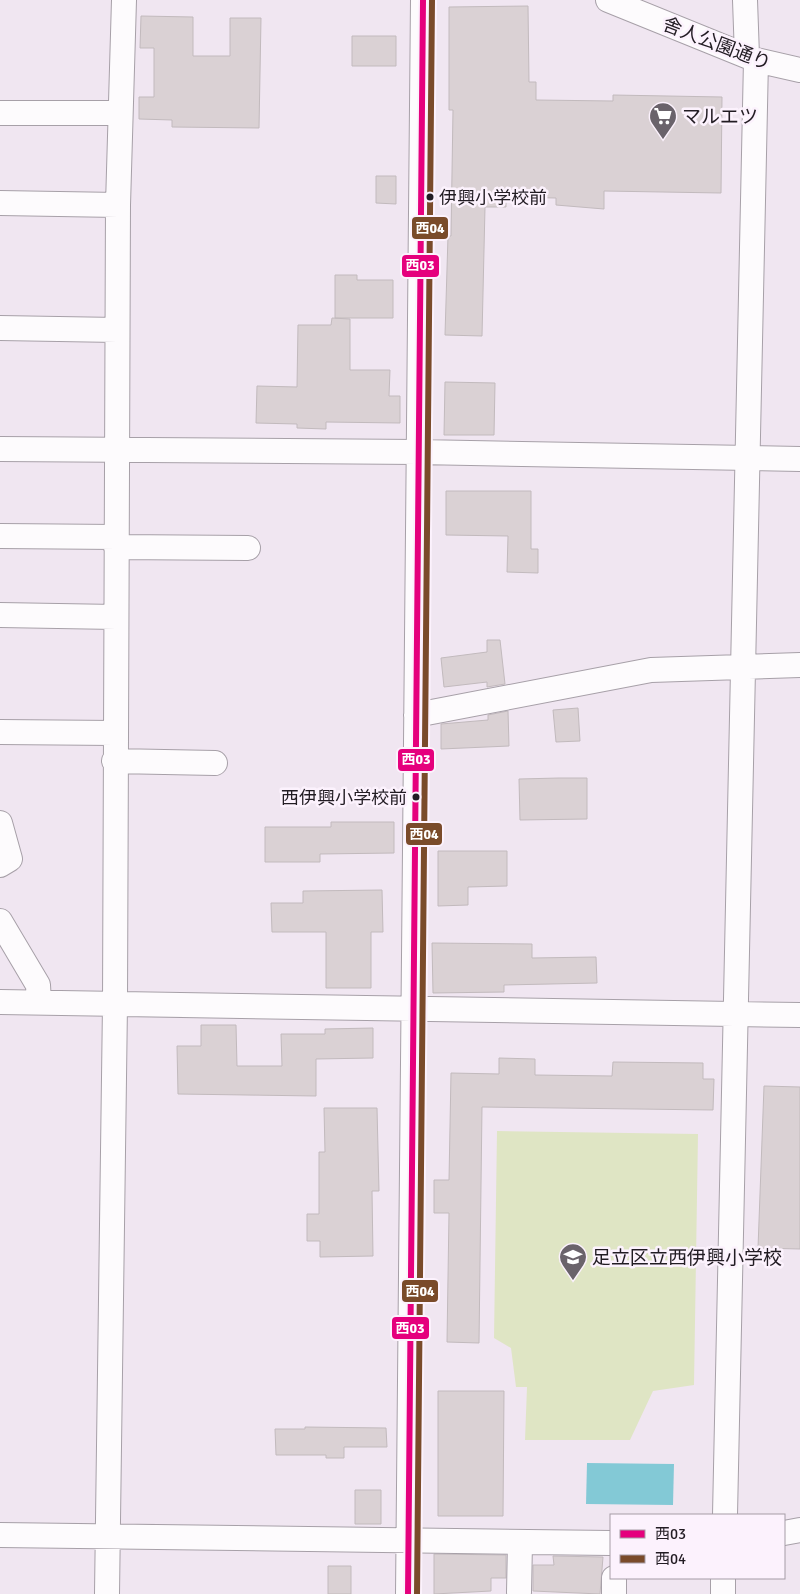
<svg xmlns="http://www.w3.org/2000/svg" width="800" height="1594" viewBox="0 0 800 1594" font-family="Signika,'Noto Sans JP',sans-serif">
<rect width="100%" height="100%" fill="#f0e6f1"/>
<path fill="#dfe5c4" d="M 497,1131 L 698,1134 L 694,1385 L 653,1391 L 630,1440 L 525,1440 L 527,1387 L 516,1387 L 511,1348 L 494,1338 Z"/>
<path fill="#83c9d6" d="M 587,1463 L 674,1464 L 673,1505 L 586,1504 Z"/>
<path fill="#dad1d4" stroke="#c2babd" d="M 528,6 L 529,82 L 536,82 L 536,100 L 613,101 L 613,95 L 722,97 L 721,193 L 604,191 L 604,209 L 556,205 L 556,198 L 506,197 L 506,207 L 485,207 L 482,336 L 445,335 L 448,236 L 451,236 L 453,110 L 449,110 L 449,7 Z
M 141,16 L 193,17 L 193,56 L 230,56 L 230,18 L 261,18 L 259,128 L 172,127 L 172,120 L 139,119 L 139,97 L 154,97 L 154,48 L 140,48 Z
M 352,36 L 396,36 L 396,66 L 352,66 Z
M 376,176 L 396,176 L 396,204 L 376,203 Z
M 335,275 L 357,275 L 357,280 L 393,280 L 393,318 L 335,318 Z
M 332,318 L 350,319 L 350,370 L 390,370 L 389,396 L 400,396 L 400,423 L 326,422 L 326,429 L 297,428 L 297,424 L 256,423 L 257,386 L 297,387 L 298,325 L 331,325 Z
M 445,382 L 495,383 L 494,435 L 444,435 Z
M 446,491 L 531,491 L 531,549 L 538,549 L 538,573 L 507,572 L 508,536 L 446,535 Z
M 487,640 L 500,640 L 505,684 L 487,687 L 487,682 L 444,687 L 441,658 L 487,652 Z
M 578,708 L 580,741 L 556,742 L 553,710 Z
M 508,711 L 509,746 L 441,749 L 441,724 L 488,720 L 488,715 Z
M 559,778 L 587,778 L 587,819 L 520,820 L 519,779 Z
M 331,822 L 394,822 L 394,853 L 320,854 L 320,862 L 265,862 L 265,827 L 331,827 Z
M 438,851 L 507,851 L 507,886 L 468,887 L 468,905 L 438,906 Z
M 382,890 L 383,932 L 371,932 L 371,988 L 326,988 L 326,932 L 272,932 L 271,903 L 303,903 L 303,891 Z
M 432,943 L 532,944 L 532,958 L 596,957 L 597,983 L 504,985 L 504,992 L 433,993 Z
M 201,1025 L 236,1025 L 237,1066 L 282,1066 L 281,1034 L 325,1034 L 325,1029 L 373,1028 L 373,1058 L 316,1059 L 316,1096 L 178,1094 L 177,1046 L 201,1046 Z
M 499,1058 L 535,1059 L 535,1075 L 612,1076 L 613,1062 L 703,1063 L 703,1079 L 714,1079 L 713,1110 L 482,1107 L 479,1343 L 447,1342 L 449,1213 L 434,1213 L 434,1180 L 449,1180 L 451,1073 L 499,1074 Z
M 764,1086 L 800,1087 L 800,1249 L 758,1248 Z
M 324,1108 L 377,1108 L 379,1191 L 372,1191 L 373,1256 L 320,1257 L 320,1241 L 307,1241 L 307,1214 L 319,1214 L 319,1152 L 325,1152 Z
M 438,1391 L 504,1391 L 503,1516 L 438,1516 Z
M 305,1427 L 386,1428 L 387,1447 L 344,1447 L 344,1458 L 326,1458 L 326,1455 L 276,1455 L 275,1429 L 305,1429 Z
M 355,1490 L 381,1490 L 381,1524 L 355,1524 Z
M 434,1554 L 506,1555 L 506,1578 L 491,1578 L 491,1591 L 434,1594 Z
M 553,1556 L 603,1557 L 600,1594 L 533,1591 L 533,1565 L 554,1565 Z
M 328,1566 L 351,1566 L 351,1594 L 328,1594 Z"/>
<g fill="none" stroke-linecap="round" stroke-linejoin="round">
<g stroke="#a7a0a8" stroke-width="26">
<path id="minor" d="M 608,0 L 756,60 L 800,70
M 745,0 L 747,56
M 0,113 L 119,113
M 0,203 L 118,205
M 0,328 L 117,330
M 0,449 L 418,452 L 800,459
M 0,536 L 116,537
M 116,547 L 248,548
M 0,615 L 116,617
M 416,715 L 651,670 L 800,665
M 0,732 L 114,733
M 114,761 L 215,763
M 0,823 L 10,859 L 0,865
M 0,921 L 38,985 L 39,1002
M 0,1002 L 800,1015
M 725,1515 L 756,60
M 784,1533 L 800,1530
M 0,1535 L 611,1543
M 519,1592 L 520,1543
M 107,1594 L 115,1004 L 118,205 L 124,0
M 408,1594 L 423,0
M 614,1594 L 614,1578
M 723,1594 L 723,1578"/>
</g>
<use href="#minor" stroke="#fdfbfd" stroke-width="24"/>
<g stroke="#fcf2fd" stroke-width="10">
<path id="bus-1" d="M 408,1594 L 423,0"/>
</g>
<g stroke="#fcf2fd" stroke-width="10">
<path id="bus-2" d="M 417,1594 L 432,0"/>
</g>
<use href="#bus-1" stroke="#e5007d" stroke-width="6"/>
<use href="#bus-2" stroke="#7a4b2a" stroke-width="6"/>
</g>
<defs>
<g id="supermarket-pin" transform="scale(1.4375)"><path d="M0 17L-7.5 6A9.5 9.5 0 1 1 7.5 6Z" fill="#6a636b" stroke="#fcf2fd"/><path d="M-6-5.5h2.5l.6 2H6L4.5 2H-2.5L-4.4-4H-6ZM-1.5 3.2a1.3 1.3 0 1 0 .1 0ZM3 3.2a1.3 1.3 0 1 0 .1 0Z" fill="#fff"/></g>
<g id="school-pin" transform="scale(1.4375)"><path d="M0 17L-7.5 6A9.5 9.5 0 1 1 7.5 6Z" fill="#6a636b" stroke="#fcf2fd"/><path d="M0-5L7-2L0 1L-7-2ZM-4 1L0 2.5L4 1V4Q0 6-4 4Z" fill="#fff"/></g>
</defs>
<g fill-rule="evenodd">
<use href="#supermarket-pin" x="663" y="116"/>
<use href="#school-pin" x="573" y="1257"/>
</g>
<g fill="#221c23" stroke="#fcf2fd" stroke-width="2">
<circle cx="430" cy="197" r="4.5"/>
<circle cx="416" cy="797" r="4.5"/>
</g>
<g text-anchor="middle" stroke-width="5" stroke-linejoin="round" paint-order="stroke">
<g font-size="18" fill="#221c23" stroke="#fcf2fd" text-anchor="start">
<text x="439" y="204">伊興小学校前</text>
<text x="407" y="804" text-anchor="end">西伊興小学校前</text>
</g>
<g font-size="19" fill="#221c23" stroke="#fcf2fd">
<text transform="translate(717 43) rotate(21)" y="7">舎人公園通り</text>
</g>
<g font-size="19" fill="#221c23" stroke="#fcf2fd" text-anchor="start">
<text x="682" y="123">マルエツ</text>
<text x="592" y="1264">足立区立西伊興小学校</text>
</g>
</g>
<g stroke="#fcf2fd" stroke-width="2">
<rect x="411" y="216" width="38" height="24" rx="5" fill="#7a4b2a"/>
<rect x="401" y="254" width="39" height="24" rx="5" fill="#e5007d"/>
<rect x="397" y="748" width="38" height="24" rx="5" fill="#e5007d"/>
<rect x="405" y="822" width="38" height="24" rx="5" fill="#7a4b2a"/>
<rect x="401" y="1279" width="38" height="24" rx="5" fill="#7a4b2a"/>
<rect x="391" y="1316" width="39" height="24" rx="5" fill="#e5007d"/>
</g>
<g font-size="14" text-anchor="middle" font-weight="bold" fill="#fff">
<text x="430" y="233">西04</text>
<text x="420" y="270">西03</text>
<text x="416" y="764">西03</text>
<text x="424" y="839">西04</text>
<text x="420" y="1296">西04</text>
<text x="410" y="1333">西03</text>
</g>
<rect x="610" y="1514" width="175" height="65" fill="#fcf2fd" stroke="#a59ca6"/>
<rect x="620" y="1530" width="25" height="8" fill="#e5007d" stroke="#a59ca6"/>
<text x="655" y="1539" font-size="15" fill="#221c23">西03</text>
<rect x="620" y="1555" width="25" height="8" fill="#7a4b2a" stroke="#a59ca6"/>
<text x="655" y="1564" font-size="15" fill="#221c23">西04</text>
</svg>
